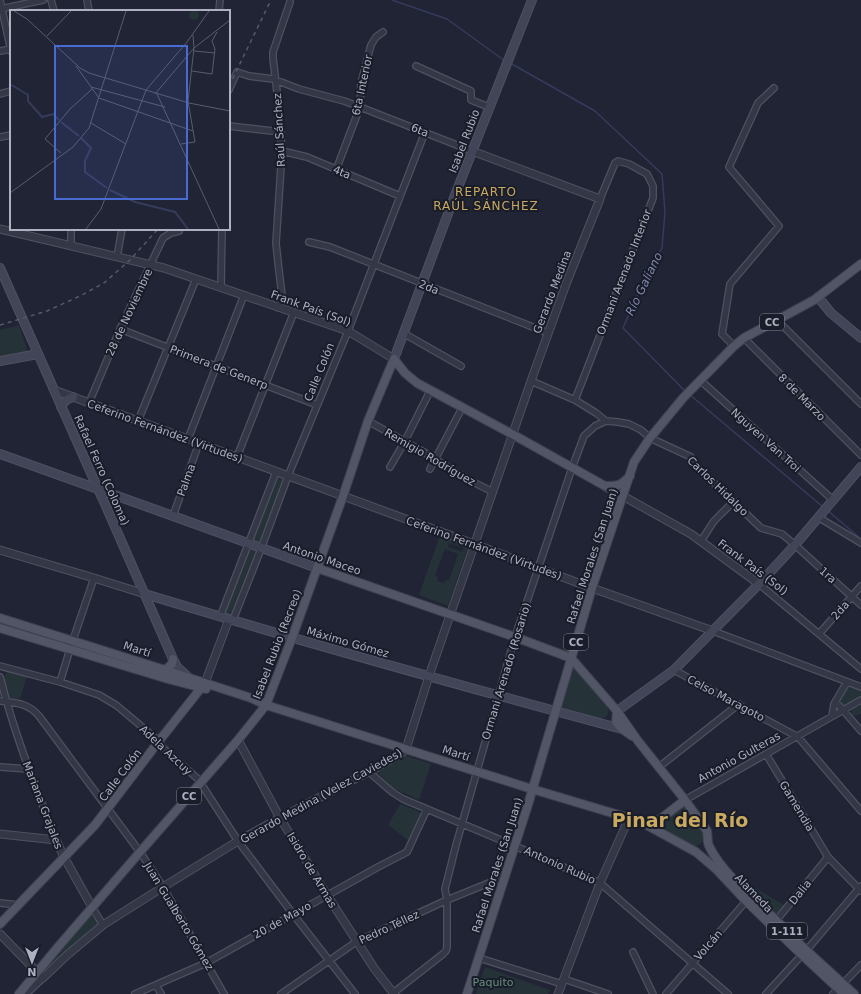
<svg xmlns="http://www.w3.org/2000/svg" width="861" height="994" viewBox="0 0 861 994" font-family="'DejaVu Sans',sans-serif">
<rect width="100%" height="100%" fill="#212434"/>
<path fill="#253238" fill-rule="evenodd" d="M 19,325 L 28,352 L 0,358 L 0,330 Z
M 278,478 C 282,478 283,479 284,482 L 261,541 L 258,543 L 255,542 L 253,540 L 253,538 L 276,479 Z
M 440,535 L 468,546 L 448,606 L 419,595 ZM 449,543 L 464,548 L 462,552 L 448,547 ZM 445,549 L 458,554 L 449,580 L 446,580 L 444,583 L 437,581 L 438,577 L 435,576 Z
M 251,550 L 254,550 L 256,551 L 256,554 L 232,614 L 229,615 L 226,615 L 225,611 L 249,551 Z
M 574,666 L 606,705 L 609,712 L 606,717 L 600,719 L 561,707 Z
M 11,671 L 27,676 L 20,699 L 11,698 L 8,696 L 3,678 L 7,672 Z
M 849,685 L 861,691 L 861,696 L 843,708 L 838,703 Z
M 861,705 L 861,714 L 852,716 L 852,710 Z
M 407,756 L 431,764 L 419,800 L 393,788 L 376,771 Z
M 400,804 L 418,811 L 421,815 L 409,841 L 388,825 Z
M 684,806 L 706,836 C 705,841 701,843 697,846 L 694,846 L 667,832 C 665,829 664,826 665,823 C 668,815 677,807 684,806 Z
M 738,878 L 784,905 C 781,910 778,914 772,915 L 741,883 Z
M 89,915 L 91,915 L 99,923 L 98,925 L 46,971 L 44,970 Z
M 485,967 L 550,990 L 548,994 L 476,994 Z"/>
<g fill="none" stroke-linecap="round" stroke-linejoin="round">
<path stroke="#353b5a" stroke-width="1.5" d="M 392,0 L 447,19 L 505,61
M 510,63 L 595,111 L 662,174 L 665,212 L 662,248 L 646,275 L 623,328 L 685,391
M 689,394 L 823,507
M 827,510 L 861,539"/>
<g stroke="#4e5160" stroke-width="8">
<path id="minor" d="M 0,0 L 11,51
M 51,0 L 54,11
M 87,0 L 89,11
M 0,9 L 43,0
M 219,11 L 220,0
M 0,51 L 11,49
M 416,66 L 471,91 L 471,100 L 489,107
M 229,90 L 237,72 L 249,76 L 273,79 L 299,89 L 344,101 L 360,107 L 472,151
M 0,94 L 11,91
M 229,126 L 281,132
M 0,137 L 11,135
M 282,151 L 307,157 L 400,196
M 336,170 L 360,107 L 361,83 L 371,45 L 376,37 L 383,32
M 309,242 L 330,247 L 548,333
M 71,246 L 71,229
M 117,257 L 122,229
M 221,287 L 222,229
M 279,308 L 282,296 L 278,262 L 276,243 L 282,151 L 278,100 L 273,58 L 273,52 L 290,2
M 777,320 L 861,404
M 120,329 L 317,405
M 403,333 L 461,366
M 744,338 L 861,455
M 734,346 L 722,334 L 730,284 L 779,226 L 729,167 L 758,103 L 774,88
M 700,380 L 833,500
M 531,381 L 575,400 L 596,413 L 606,421 L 618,422 L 629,424 L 641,430 L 650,438 L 691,457 L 693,463 L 761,528 L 782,534 L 795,545 L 861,605
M 575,400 L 653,198 L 653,186 L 647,174 L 629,164 L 618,161 L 615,163 L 600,199
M 89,403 L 120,329 L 163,238 L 171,233 L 179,231
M 138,421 L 196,279
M 368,421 L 422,451 L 467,479 L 493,492
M 188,439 L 244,295
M 237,457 L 294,312
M 390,467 L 405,441 L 430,391
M 430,469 L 462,408
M 173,516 L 199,443
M 818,517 L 861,543
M 701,541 L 714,521 L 734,501
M 759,584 L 861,669
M 220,617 L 276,472
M 233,620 L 261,549 L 288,476 L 348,331 L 425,132
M 713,631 L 861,687
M 819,634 L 861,586
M 0,666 L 60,682 L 99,695 L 116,705 L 159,741 L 163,748 L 198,779 L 238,841 L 293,914 L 355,994
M 674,670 L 798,737 L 861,811
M 0,677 C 14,733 35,786 56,840
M 60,682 L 70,649 L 68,644 L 73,640 L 94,578
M 0,701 C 17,703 28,703 39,716 L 140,852 L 163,887 L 224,994
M 836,702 L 861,731
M 832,716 L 834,704 L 847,682
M 766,754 L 828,857 L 861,891
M 0,767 L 28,769
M 659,767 L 739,704
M 369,772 L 392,792 L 403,799 L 515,846 L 600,883 L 728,994
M 685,800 L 861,700
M 0,903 L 18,905
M 92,907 L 103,925
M 775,922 L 828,857
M 633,952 L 653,994
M 479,958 L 562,984
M 564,979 L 608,994
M 156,985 L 161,994
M 26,994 L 43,978
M 135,994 L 206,963 L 378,867 L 407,852 L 427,809
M 281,994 L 356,942 L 447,900 L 506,876
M 394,994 L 397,990 L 443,954 L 446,951 L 447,947 L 447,900 L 445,889 L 456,845 L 515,637 L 572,468 L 584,436 L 595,426 L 606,421
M 666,994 L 747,900
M 766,994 L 811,945 L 861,886
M 833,994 L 861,965"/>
</g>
<g stroke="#4e5160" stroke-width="9">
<path id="tertiary" d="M 0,229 L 164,268 L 348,331 L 394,359
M 54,390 L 474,544 L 592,588 L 713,631
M 623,496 L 691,534 L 759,584
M 0,550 L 94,578 L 145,594
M 205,683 L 229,619
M 238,740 L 280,818 L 327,895 L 374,968 L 394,994
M 0,834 L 56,840 L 64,857 L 92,907
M 0,934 L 43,978 L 66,956 L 103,925 L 163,887 L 238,841 L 280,818 L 370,771 L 402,753 L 406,749 L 429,676 L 531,381 L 566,284 L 600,199 L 472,151
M 558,994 L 600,883 L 629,818"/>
</g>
<g stroke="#4e5160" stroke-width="10">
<path id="secondary" d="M 0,268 L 98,489 L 105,504 L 173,659 L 177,667 L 188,677
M 818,297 L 831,313 L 861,338
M 394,359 L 455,195 L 532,0
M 0,361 L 38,354
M 61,407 C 64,401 67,399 73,397
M 0,454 L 173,516 L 317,568
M 605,486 L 623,496
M 145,594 C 303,642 462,686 622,729
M 617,711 L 674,670 L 759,584 L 795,545 L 861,467"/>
</g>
<g stroke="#3d404e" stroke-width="10">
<path id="primary" d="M 317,568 L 515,637 L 571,658 L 617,711 L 638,741 L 685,800 L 707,831 C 708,836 707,842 709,846 C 722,873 754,899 776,920 C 786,930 796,941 806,950 C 822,965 838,979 854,994
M 0,618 L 165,670 L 251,698 L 266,705 L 532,789 L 639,821 L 649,822 L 659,820 L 685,800
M 0,628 L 168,679 L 206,689
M 165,670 L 172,664 L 173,659
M 617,711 L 616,722 L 622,729 L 632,736
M 643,823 L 696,852 L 717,870 L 746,901 L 802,955 L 844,994
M 0,924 L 95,825 L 159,741 L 205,683
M 19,994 L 58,947 L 140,852 L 238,740 L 266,705 L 292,638 L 343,496 L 368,421 L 394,359 L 405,373 L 417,383 L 512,434 L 605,486 C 619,486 620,486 630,476
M 467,994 L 527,808 L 592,588 L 634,462 L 650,438 L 683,398 L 734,346 L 744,338 L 814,300 L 861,264"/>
</g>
<use href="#minor" stroke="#343745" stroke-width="5.5"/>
<use href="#tertiary" stroke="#343745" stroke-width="7"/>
<use href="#secondary" stroke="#424557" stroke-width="8"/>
<use href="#primary" stroke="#525565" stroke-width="8"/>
<path stroke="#56596c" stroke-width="1.5" stroke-dasharray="4 4" stroke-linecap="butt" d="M 229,86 L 271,0
M 0,325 L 47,311 L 80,296 L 104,283 L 130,260 L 158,229"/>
</g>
<g text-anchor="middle" stroke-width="4" stroke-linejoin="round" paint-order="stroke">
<g fill="#191c29" stroke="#818494" stroke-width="1">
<rect x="760" y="314" width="24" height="16" rx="3"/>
<rect x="564" y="634" width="24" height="16" rx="3"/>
<rect x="177" y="788" width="24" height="16" rx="3"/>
<rect x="767" y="923" width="40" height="16" rx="3"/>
</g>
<g font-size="10" font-weight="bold" fill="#aeb0c2">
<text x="772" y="326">CC</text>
<text x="576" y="646">CC</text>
<text x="189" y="800">CC</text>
<text x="787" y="935">1-111</text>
</g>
<g font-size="11" fill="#aeb0c2" stroke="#191c29">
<text transform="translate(362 85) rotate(-78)" y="4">6ta Interior</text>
<text transform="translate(279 130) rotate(-93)" y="4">Raúl Sánchez</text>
<text transform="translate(420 130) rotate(22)" y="4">6ta</text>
<text transform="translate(464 141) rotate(-69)" y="4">Isabel Rubio</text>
<text transform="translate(342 172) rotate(22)" y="4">4ta</text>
<text transform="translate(624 272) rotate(-69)" y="4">Ormani Arenado Interior</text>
<text transform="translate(429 287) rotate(22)" y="4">2da</text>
<text transform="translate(552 292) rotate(-69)" y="4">Gerardo Medina</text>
<text transform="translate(311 308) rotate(20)" y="4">Frank País (Sol)</text>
<text transform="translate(129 312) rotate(-65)" y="4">28 de Noviembre</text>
<text transform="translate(219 367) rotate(21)" y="4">Primera de Generp</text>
<text transform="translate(319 372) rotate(-68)" y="4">Calle Colón</text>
<text transform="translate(802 397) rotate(45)" y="4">8 de Marzo</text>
<text transform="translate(165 431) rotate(20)" y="4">Ceferino Fernández (Virtudes)</text>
<text transform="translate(766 440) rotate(42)" y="4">Nguyen Van Troi</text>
<text transform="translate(430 457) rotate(30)" y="4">Remigio Rodríguez</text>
<text transform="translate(102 470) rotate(66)" y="4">Rafael Ferro (Coloma)</text>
<text transform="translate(186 480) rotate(-70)" y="4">Palma</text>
<text transform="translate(718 486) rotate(44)" y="4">Carlos Hidalgo</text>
<text transform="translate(484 548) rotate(20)" y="4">Ceferino Fernández (Virtudes)</text>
<text transform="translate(592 556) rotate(-72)" y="4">Rafael Morales (San Juan)</text>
<text transform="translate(322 558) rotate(19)" y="4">Antonio Maceo</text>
<text transform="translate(753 567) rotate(37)" y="4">Frank País (Sol)</text>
<text transform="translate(828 575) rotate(42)" y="4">1ra</text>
<text transform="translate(840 610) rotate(-49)" y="4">2da</text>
<text transform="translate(348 642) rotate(16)" y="4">Máximo Gómez</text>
<text transform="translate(277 644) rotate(-69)" y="4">Isabel Rubio (Recreo)</text>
<text transform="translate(137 649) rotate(18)" y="4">Martí</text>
<text transform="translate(506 671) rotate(-73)" y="4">Ormani Arenado (Rosario)</text>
<text transform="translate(726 698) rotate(28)" y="4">Celso Maragoto</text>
<text transform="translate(166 750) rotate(43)" y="4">Adela Azcuy</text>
<text transform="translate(456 753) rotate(18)" y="4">Martí</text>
<text transform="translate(739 757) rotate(-29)" y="4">Antonio Gulteras</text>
<text transform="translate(120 775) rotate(-53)" y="4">Calle Colón</text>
<text transform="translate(321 796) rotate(-29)" y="4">Gerardo Medina (Velez Caviedes)</text>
<text transform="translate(43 805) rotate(69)" y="4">Mariana Grajales</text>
<text transform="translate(797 806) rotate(59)" y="4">Gamendia</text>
<text transform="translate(497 865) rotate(-72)" y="4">Rafael Morales (San Juan)</text>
<text transform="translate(560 865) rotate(24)" y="4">Antonio Rubio</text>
<text transform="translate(312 870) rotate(59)" y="4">Isidro de Armas</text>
<text transform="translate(800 892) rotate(-51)" y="4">Dalia</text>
<text transform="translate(754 893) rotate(46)" y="4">Alameda</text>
<text transform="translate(179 916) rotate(59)" y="4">Juan Gualberto Gómez</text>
<text transform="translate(282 920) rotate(-29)" y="4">20 de Mayo</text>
<text transform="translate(389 927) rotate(-25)" y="4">Pedro Téllez</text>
<text transform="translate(708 945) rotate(-49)" y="4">Volcán</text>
</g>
<g font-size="11" fill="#68907b" stroke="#191c29">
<text x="493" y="986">Paquito</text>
</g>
<g font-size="12" letter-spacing="1" fill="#caa961" stroke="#191c29">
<text x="486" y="196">REPARTO<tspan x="486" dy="14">RAÚL SÁNCHEZ</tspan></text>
</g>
<g font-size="12" font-style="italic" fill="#8087ad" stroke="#191c29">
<text transform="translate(644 284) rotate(-64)" y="4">Río Galiano</text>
</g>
<g font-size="19" font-weight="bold" fill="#caa961" stroke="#191c29">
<text x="680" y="827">Pinar del Río</text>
</g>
</g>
<g transform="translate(10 10)">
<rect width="220" height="220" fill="#212434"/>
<path d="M179 5a5 5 0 1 1 10 0a5 5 0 1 1-10 0Z" fill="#253238"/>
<path fill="none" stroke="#353b5a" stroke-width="2" d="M 0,74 L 18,85 L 18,91 L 32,107 L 43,104 L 49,110M 51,112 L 69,126M 71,128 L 81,138 L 75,151 L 75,162 L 97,178M 100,180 L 125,192 L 165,202 L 178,219"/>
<path fill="none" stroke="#595c6d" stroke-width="1" d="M 4,1 L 17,9 L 70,58 L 79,63 L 179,93 L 220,101M 37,26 L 61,1M 184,41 L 205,43M 66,56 L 89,88 L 183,121M 182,61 L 202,64 L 205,39 L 202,31 L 207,22M 81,77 L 155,97M 145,84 L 184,38 L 220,10M 147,84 L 209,219M 81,113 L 116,134M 171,134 L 185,132 L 178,91 L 184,38 L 183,25M 51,143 L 35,129 L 60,99 L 82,79M 0,183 L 63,137 L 79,118 L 116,1M 76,219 L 91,199 L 136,80 L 177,32 L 199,1"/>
<path fill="#486bd1" fill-opacity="0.15" stroke="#486bd1" stroke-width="2" d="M 45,36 L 177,36 L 177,189 L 45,189 Z"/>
<rect width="220" height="220" fill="none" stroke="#aeb0c2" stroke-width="2"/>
</g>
<g transform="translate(32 962) rotate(180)" stroke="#191c29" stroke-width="3" paint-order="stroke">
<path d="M0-3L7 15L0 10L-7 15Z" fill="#aeb0c2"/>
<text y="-6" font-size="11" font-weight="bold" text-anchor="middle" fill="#aeb0c2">N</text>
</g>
</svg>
